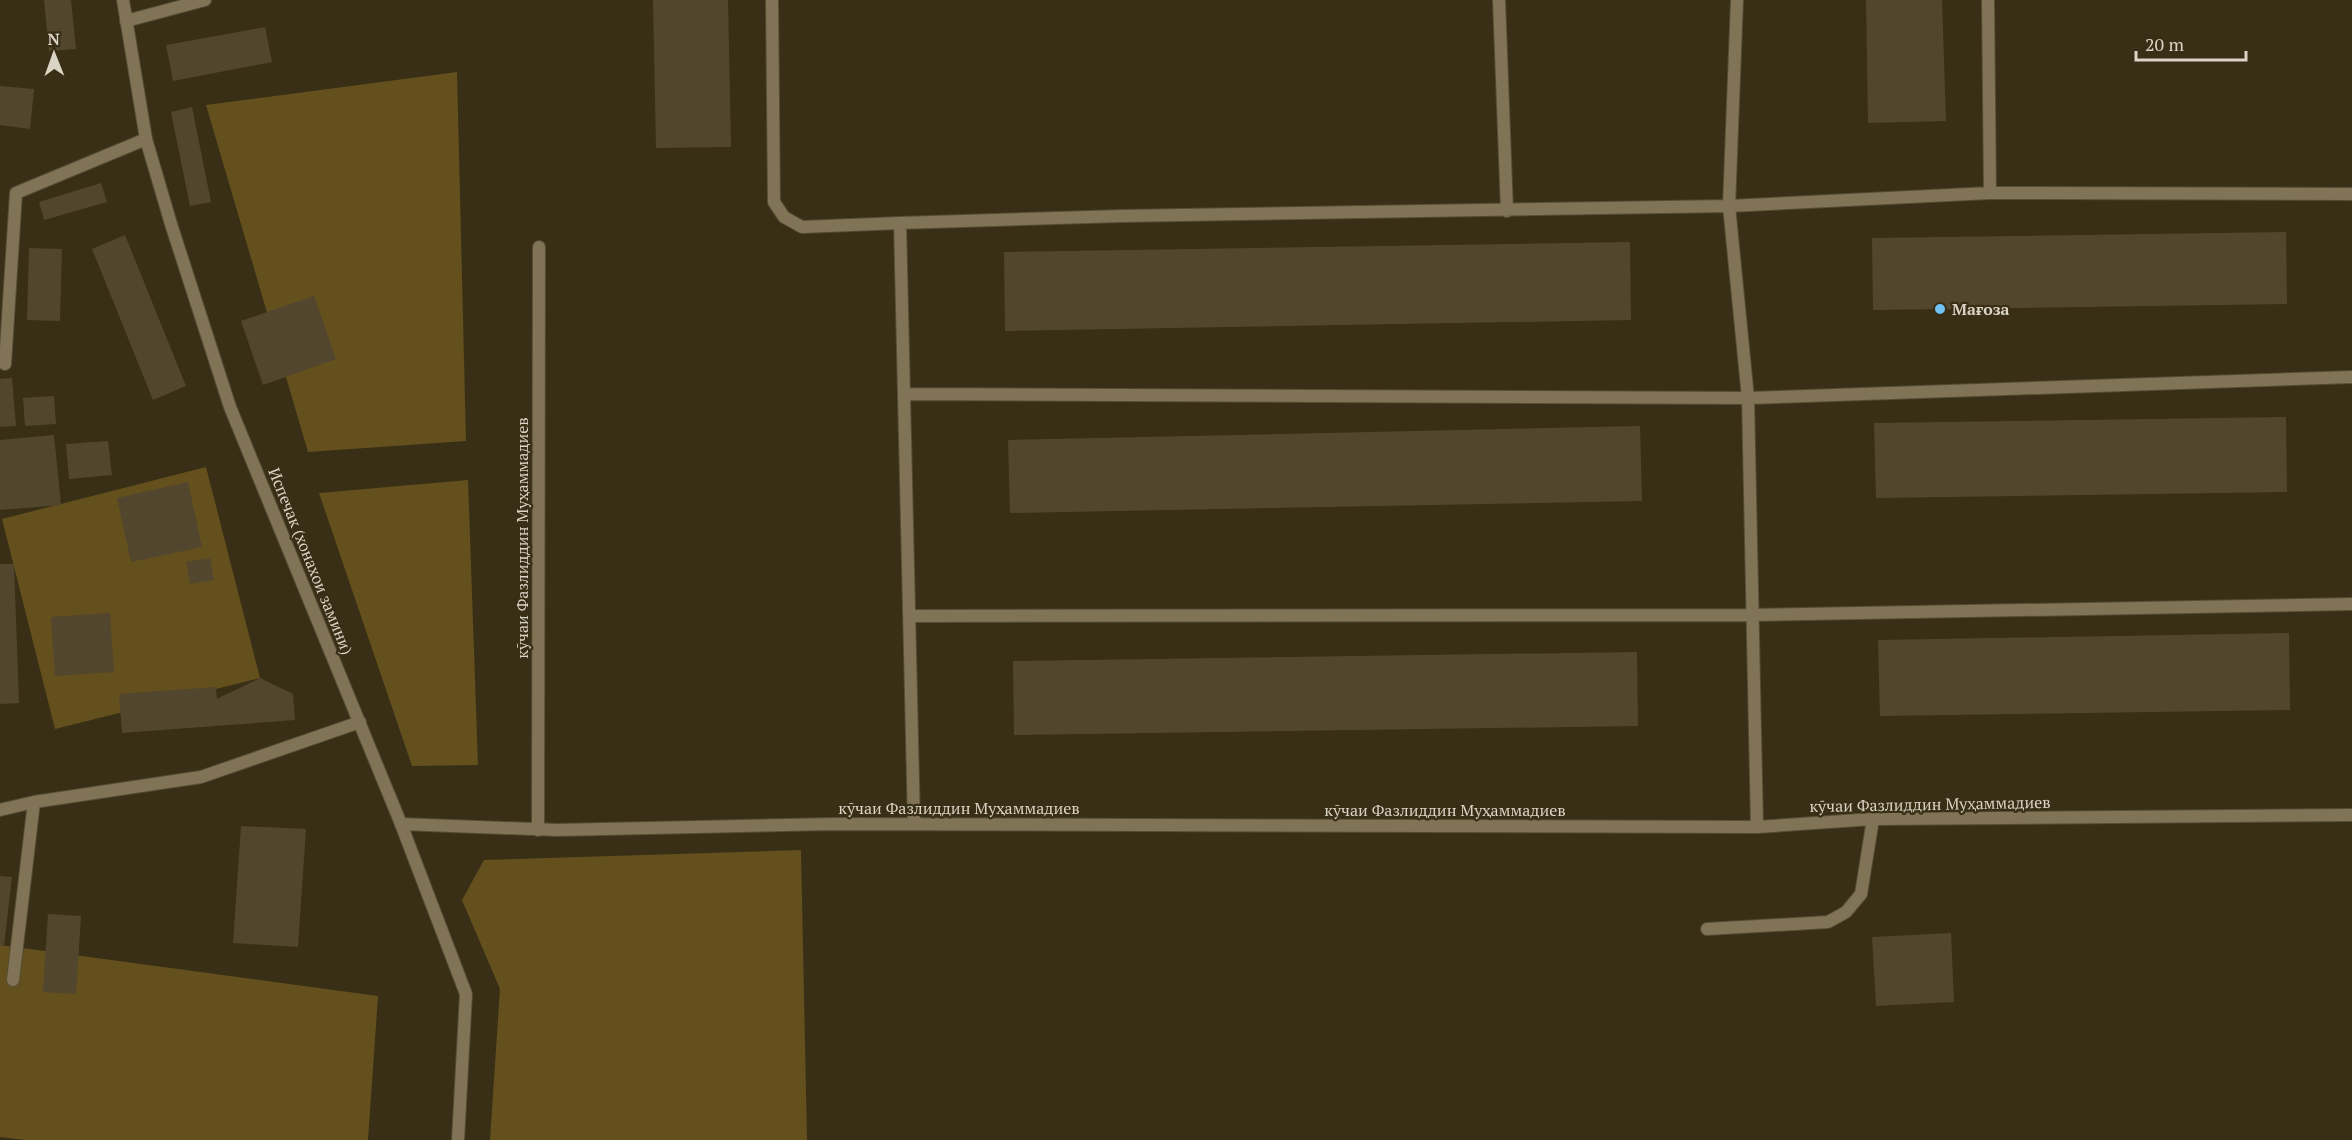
<svg xmlns="http://www.w3.org/2000/svg" width="2352" height="1140" viewBox="0 0 2352 1140" font-family="'PT Serif',serif">
<rect width="100%" height="100%" fill="#392f16"/>
<path fill="#63501d" d="M 457,72 L 466,441 L 308,452 L 206,105 Z
M 206,467 L 260,678 L 55,729 L 2,519 Z
M 468,480 L 478,765 L 412,766 L 319,493 Z
M 801,850 L 807,1140 L 490,1140 L 500,989 L 462,900 L 484,860 Z
M 0,945 L 378,996 L 368,1140 L 25,1140 L 0,1137 Z"/>
<path fill="#52472e" d="M 44,0 L 71,0 L 76,49 L 49,51 Z
M 653,0 L 728,0 L 731,147 L 656,148 Z
M 1866,0 L 1942,0 L 1946,121 L 1868,123 Z
M 265,27 L 272,62 L 173,81 L 166,45 Z
M 0,86 L 34,89 L 30,129 L 0,125 Z
M 192,107 L 211,202 L 190,206 L 171,112 Z
M 101,183 L 107,202 L 44,220 L 39,202 Z
M 2286,232 L 2287,304 L 1873,310 L 1872,238 Z
M 125,235 L 186,386 L 153,400 L 92,249 Z
M 1630,242 L 1631,320 L 1005,331 L 1004,252 Z
M 29,248 L 62,249 L 60,321 L 27,320 Z
M 314,296 L 336,359 L 263,385 L 241,321 Z
M 12,378 L 16,426 L 0,427 L 0,379 Z
M 54,396 L 56,424 L 25,426 L 23,398 Z
M 2286,417 L 2287,492 L 1876,498 L 1874,423 Z
M 1640,426 L 1642,501 L 1010,513 L 1008,440 Z
M 54,435 L 61,505 L 0,510 L 0,440 Z
M 108,441 L 112,475 L 69,479 L 66,444 Z
M 188,482 L 202,547 L 131,562 L 117,498 Z
M 210,558 L 214,580 L 190,584 L 186,562 Z
M 0,564 L 14,564 L 19,703 L 0,704 Z
M 110,613 L 114,672 L 55,676 L 51,617 Z
M 2289,633 L 2290,710 L 1880,716 L 1878,640 Z
M 1637,652 L 1638,726 L 1014,735 L 1013,661 Z
M 260,678 L 293,694 L 295,720 L 122,733 L 119,694 L 216,687 L 217,699 Z
M 241,826 L 306,829 L 298,947 L 233,943 Z
M 0,876 L 12,877 L 4,946 L 0,946 Z
M 48,914 L 81,916 L 76,994 L 43,992 Z
M 1951,933 L 1954,1002 L 1876,1006 L 1872,937 Z"/>
<g fill="none" stroke-linecap="round" stroke-linejoin="round">
<g stroke="#564d36" stroke-width="14">
<path id="service" d="M 772,0 L 774,202 L 784,217 L 802,227 L 900,223 L 914,824
M 1499,0 L 1507,211
M 1737,0 L 1729,206 L 1748,398 L 1757,827
M 1988,0 L 1990,193
M 126,21 L 205,0
M 900,223 L 1121,216 L 1729,206 L 1990,193 L 2352,194
M 5,364 L 16,193 L 146,139
M 905,394 L 1748,398 L 2352,377
M 910,616 L 1753,615 L 2352,604
M 0,810 L 34,802 L 201,777 L 360,722
M 538,830 L 539,247
M 1707,929 L 1828,922 L 1846,912 L 1861,894 L 1873,819
M 13,980 L 34,802"/>
</g>
<g stroke="#564d36" stroke-width="14">
<path id="minor" d="M 401,824 L 557,830 L 833,824 L 1757,827 L 1873,819 L 2352,815"/>
</g>
<g stroke="#564d36" stroke-width="14">
<path id="tertiary" d="M 123,0 L 146,139 L 171,224 L 230,407 L 401,824 L 466,994 L 458,1140"/>
</g>
<use href="#service" stroke="#807356" stroke-width="12"/>
<use href="#minor" stroke="#807356" stroke-width="12"/>
<use href="#tertiary" stroke="#807356" stroke-width="12"/>
</g>
<circle fill="#70c1f4" stroke="#392f16" stroke-width="2" cx="1940" cy="309" r="6"/>
<g text-anchor="middle" stroke-width="4.5" stroke-linejoin="round" paint-order="stroke">
<g font-size="16" font-weight="bold" fill="#dad4c5" stroke="#392f16" text-anchor="start">
<text x="1952" y="315">Мағоза</text>
</g>
<g font-size="16" fill="#dad4c5" stroke="#392f16">
<text transform="translate(522 538) rotate(-90)" y="6">кӯчаи Фазлиддин Муҳаммадиев</text>
<text transform="translate(311 561) rotate(68)" y="6">Испечак (хонахои замини)</text>
<text transform="translate(1930 804) rotate(-1)" y="6">кӯчаи Фазлиддин Муҳаммадиев</text>
<text x="959" y="814">кӯчаи Фазлиддин Муҳаммадиев</text>
<text x="1445" y="816">кӯчаи Фазлиддин Муҳаммадиев</text>
</g>
</g>
<g transform="translate(54 54) rotate(359)" stroke="#392f16" stroke-width="4.5" paint-order="stroke">
<path d="M0-4.5L10 22L0 15L-10 22Z" fill="#dad4c5"/>
<text y="-9" font-size="16" font-weight="bold" text-anchor="middle" fill="#dad4c5">N</text>
</g>
<path d="M2136 51v9h110v-9" fill="none" stroke="#dad4c5" stroke-width="3"/>
<text x="2145" y="51" font-size="18" fill="#dad4c5" stroke="#392f16" stroke-width="4.5" paint-order="stroke">20 m</text>
</svg>
